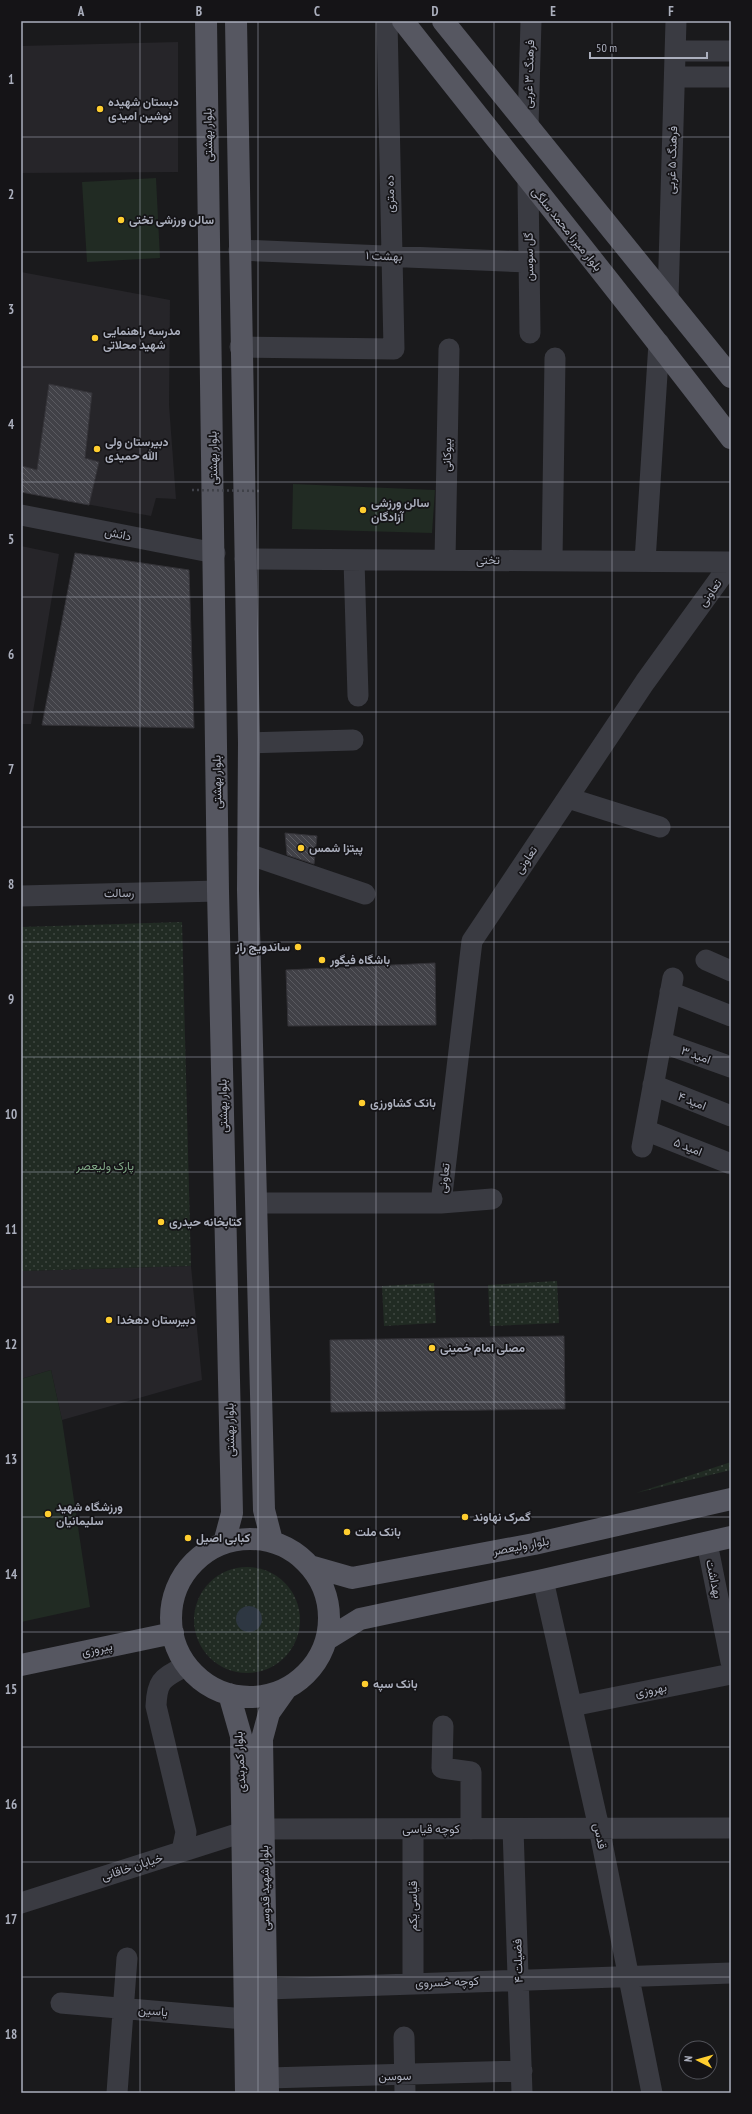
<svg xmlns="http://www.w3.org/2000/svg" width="752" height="2114" viewBox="0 0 752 2114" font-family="'PT Sans Narrow',Vazirmatn,sans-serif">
<defs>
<pattern id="grass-dots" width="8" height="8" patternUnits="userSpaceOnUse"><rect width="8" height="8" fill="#212b23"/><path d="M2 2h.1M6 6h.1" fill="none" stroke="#3f4741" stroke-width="1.8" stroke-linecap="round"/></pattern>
<pattern id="building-back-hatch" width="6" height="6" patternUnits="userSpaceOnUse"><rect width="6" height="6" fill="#414147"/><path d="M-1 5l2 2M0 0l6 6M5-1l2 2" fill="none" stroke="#5a5a60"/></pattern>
</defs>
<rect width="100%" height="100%" fill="#1a1a1c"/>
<path fill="#262529" d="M 178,42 L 178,172 L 21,173 L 21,46 Z
M 21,272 L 170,300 L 169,405 L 176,499 L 156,498 L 151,516 L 21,492 Z
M 21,546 L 59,554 L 31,724 L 21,724 Z
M 191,1266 L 202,1380 L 62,1420 L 51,1370 L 21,1379 L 21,1271 Z"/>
<path fill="url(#grass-dots)" d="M 182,922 L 191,1266 L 21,1271 L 21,927 Z
M 557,1281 L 559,1323 L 490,1326 L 488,1285 Z
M 434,1283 L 436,1323 L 384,1326 L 382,1286 Z
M 731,1462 L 731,1470 L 636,1493 Z
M194 1620a53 53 0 1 1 106 0a53 53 0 1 1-106 0Z"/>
<path fill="#212b23" d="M 156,178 L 160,258 L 87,262 L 82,182 Z
M 293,484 L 435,490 L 432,533 L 292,529 Z
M 51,1370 L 62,1420 L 90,1607 L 21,1622 L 21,1379 Z"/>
<path fill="#2e3742" d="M236 1619a13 13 0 1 1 26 0a13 13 0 1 1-26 0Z"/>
<path fill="url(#building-back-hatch)" stroke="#343338" d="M 49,384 L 92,393 L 85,458 L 99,462 L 89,505 L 21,492 L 22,466 L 37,470 Z
M 75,553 L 189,570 L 194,728 L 42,725 Z
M 285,833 L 317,836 L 314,864 L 287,855 Z
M 435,963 L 436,1025 L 288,1026 L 286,970 Z
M 564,1336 L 565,1409 L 331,1412 L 330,1340 Z"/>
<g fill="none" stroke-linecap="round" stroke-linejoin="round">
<path stroke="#3a3b42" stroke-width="21" d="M 675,51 L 731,51
M 675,77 L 731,77
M 528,127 L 531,21
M 528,181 L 530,333
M 239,250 L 529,262
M 668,299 L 676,21
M 240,347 L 394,349 L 387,21
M 21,515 L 215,553
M 245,559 L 731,562
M 354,560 L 358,696
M 445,560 L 449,349
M 552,561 L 555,358
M 645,561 L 659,343
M 249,743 L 353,740
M 568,798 L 660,827
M 248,854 L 365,894
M 21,896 L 218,891
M 706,960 L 731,971
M 670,992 L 731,1016
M 661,1042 L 731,1067
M 653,1085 L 731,1116
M 645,1130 L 731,1164
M 642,1147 L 673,978
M 256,1203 L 441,1203 L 492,1199
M 441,1203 L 472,941 L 645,682 L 731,563
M 707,1543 L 731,1662
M 543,1580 L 599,1828 L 652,2093
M 572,1706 L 731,1674
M 443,1726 L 442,1768 L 471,1772 L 471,1829
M 264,1829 L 731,1828
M 513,1829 L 522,2093
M 182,1851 L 186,1832 L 156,1706 C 157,1678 164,1678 187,1665
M 21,1903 L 243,1832
M 413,1984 L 413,1829
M 267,1989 L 731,1973
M 61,2003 L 245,2019
M 404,2037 L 405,2093
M 268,2078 L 522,2071
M 117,2093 L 127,1958"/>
<path stroke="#565761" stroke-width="22" d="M 206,21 L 218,891 L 232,1513 L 224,1543
M 236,21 L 249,743 L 248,890 L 264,1510 L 272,1541
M 403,21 C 512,160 624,297 731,438
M 443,21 L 731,377
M171 1618a79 79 0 1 1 158 0a79 79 0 1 1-158 0Z
M 310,1566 L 352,1578 L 534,1544 L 731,1499
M 326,1640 L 360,1619 L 543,1580 L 731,1537
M 21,1665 L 173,1633
M 229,1694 L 241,1736 L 246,2093
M 268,2093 L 262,1739 L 269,1713 L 286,1689"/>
<path stroke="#404249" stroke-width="2.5" stroke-dasharray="2 3" stroke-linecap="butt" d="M 192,490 L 261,491"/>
</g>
<path fill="none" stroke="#abafbd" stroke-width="1" stroke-opacity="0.55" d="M 140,21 L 140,2093M 258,21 L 258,2093M 376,21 L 376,2093M 494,21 L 494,2093M 612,21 L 612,2093M 21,137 L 731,137M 21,252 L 731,252M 21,367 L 731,367M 21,482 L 731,482M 21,597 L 731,597M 21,712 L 731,712M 21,827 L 731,827M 21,942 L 731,942M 21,1057 L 731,1057M 21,1172 L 731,1172M 21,1287 L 731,1287M 21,1402 L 731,1402M 21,1517 L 731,1517M 21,1632 L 731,1632M 21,1747 L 731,1747M 21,1862 L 731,1862M 21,1977 L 731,1977"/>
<g fill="#ffce2f" stroke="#151417" stroke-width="1.5">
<circle cx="100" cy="109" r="4"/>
<circle cx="121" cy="220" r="4"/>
<circle cx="95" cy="338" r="4"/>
<circle cx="97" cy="449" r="4"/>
<circle cx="363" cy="510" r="4"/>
<circle cx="301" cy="848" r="4"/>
<circle cx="298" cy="947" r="4"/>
<circle cx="322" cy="960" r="4"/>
<circle cx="362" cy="1103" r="4"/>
<circle cx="161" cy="1222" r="4"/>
<circle cx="109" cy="1320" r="4"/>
<circle cx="432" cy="1348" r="4"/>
<circle cx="48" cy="1514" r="4"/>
<circle cx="465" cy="1517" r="4"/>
<circle cx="347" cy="1532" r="4"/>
<circle cx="188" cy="1538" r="4"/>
<circle cx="365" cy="1684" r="4"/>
</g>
<g text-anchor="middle" stroke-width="3.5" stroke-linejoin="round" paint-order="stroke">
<g font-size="12" fill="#abafbd" stroke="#151417">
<text transform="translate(529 74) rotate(-88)" y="4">فرهنگ ۳ غربی</text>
<text transform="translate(208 135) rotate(-91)" y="4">بلوار بهشتی</text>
<text transform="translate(672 160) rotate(-88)" y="4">فرهنگ ۵ غربی</text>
<text transform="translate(390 194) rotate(-91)" y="4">ده متری</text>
<text transform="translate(567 229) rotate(51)" y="4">بلوار میرزا محمد سلگی</text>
<text transform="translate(384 256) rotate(2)" y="4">بهشت ۱</text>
<text transform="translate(529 257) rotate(-91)" y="4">گل سوسن</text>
<text transform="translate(447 455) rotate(-89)" y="4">بیوکانی</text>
<text transform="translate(213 458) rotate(-91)" y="4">بلوار بهشتی</text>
<text transform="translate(118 534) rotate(11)" y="4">دانش</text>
<text x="488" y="564">تختی</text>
<text transform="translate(710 593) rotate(-54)" y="4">تعاونی</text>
<text transform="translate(217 782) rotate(-91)" y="4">بلوار بهشتی</text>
<text transform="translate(526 860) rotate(-56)" y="4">تعاونی</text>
<text transform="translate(119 893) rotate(-1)" y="4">رسالت</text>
<text transform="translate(696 1055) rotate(20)" y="4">امید ۳</text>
<text transform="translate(692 1101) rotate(22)" y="4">امید ۴</text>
<text transform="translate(223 1106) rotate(-91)" y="4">بلوار بهشتی</text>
<text transform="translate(688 1147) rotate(22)" y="4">امید ۵</text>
<text transform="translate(444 1178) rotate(-83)" y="4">تعاونی</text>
<text transform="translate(230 1430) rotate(-91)" y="4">بلوار بهشتی</text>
<text transform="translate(521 1546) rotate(-11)" y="4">بلوار ولیعصر</text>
<text transform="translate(714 1579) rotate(78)" y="4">بهداشت</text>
<text transform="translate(97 1649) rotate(-12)" y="4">پیروزی</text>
<text transform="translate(651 1690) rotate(-11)" y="4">بهروزی</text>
<text transform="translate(240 1762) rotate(-93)" y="4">بلوار کمربندی</text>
<text x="431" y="1833">کوچه قیاسی</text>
<text transform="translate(600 1836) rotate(79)" y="4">قدس</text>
<text transform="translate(132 1867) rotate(-18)" y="4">خیابان خاقانی</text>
<text transform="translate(265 1888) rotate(-91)" y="4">بلوار شهید قدوسی</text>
<text transform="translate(413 1906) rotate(-90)" y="4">قیاسی یکم</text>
<text transform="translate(518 1961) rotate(-92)" y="4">فضیلت ۴</text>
<text transform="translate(447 1982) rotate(-2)" y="4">کوچه خسروی</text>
<text transform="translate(153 2011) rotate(5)" y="4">یاسین</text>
<text transform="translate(395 2076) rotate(-1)" y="4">سوسن</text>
</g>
<g font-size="12" font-weight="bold" fill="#abafbd" stroke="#151417" text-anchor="start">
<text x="108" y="106">دبستان شهیده<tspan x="108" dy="14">نوشین امیدی</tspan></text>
<text x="129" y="224">سالن ورزشی تختی</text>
<text x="103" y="335">مدرسه راهنمایی<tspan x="103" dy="14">شهید محلاتی</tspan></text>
<text x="105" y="446">دبیرستان ولی<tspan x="105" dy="14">الله حمیدی</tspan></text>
<text x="371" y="507">سالن ورزشی<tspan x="371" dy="14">آزادگان</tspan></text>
<text x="309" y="852">پیتزا شمس</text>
<text x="290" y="951" text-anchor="end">ساندویج راز</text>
<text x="330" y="964">باشگاه فیگور</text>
<text x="370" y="1107">بانک کشاورزی</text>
<text x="169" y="1226">کتابخانه حیدری</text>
<text x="117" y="1324">دبیرستان دهخدا</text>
<text x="440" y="1352">مصلی امام خمینی</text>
<text x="56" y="1511">ورزشگاه شهید<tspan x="56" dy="14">سلیمانیان</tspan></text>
<text x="473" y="1521">گمرک نهاوند</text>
<text x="355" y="1536">بانک ملت</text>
<text x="196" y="1542">کبابی اصیل</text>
<text x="373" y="1688">بانک سپه</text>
</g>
<g font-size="12" fill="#81a987" stroke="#151417">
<text x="105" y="1170">پارک ولیعصر</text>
</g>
</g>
<rect width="752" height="2114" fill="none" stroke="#151417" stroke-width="44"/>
<g transform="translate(698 2060) rotate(276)"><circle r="19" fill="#151417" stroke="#515259"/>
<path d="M0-3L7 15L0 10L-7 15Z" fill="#ffce2f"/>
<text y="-6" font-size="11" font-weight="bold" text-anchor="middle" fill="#abafbd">N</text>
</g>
<path d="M590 52v6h117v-6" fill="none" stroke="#abafbd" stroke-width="2"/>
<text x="596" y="52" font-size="12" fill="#abafbd" stroke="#151417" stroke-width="3" paint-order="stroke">50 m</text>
<rect x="22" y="22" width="708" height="2070" fill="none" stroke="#abafbd" stroke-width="1.5"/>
<g font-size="13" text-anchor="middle" font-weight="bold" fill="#abafbd">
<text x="81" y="16">A</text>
<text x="199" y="16">B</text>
<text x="317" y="16">C</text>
<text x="435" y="16">D</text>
<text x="553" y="16">E</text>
<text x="671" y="16">F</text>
<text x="11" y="84">1</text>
<text x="11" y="199">2</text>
<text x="11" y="314">3</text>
<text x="11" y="429">4</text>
<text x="11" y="544">5</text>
<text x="11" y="659">6</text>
<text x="11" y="774">7</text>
<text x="11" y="889">8</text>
<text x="11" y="1004">9</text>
<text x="11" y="1119">10</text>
<text x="11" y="1234">11</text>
<text x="11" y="1349">12</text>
<text x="11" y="1464">13</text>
<text x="11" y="1579">14</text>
<text x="11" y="1694">15</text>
<text x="11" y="1809">16</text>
<text x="11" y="1924">17</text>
<text x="11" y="2039">18</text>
</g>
</svg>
